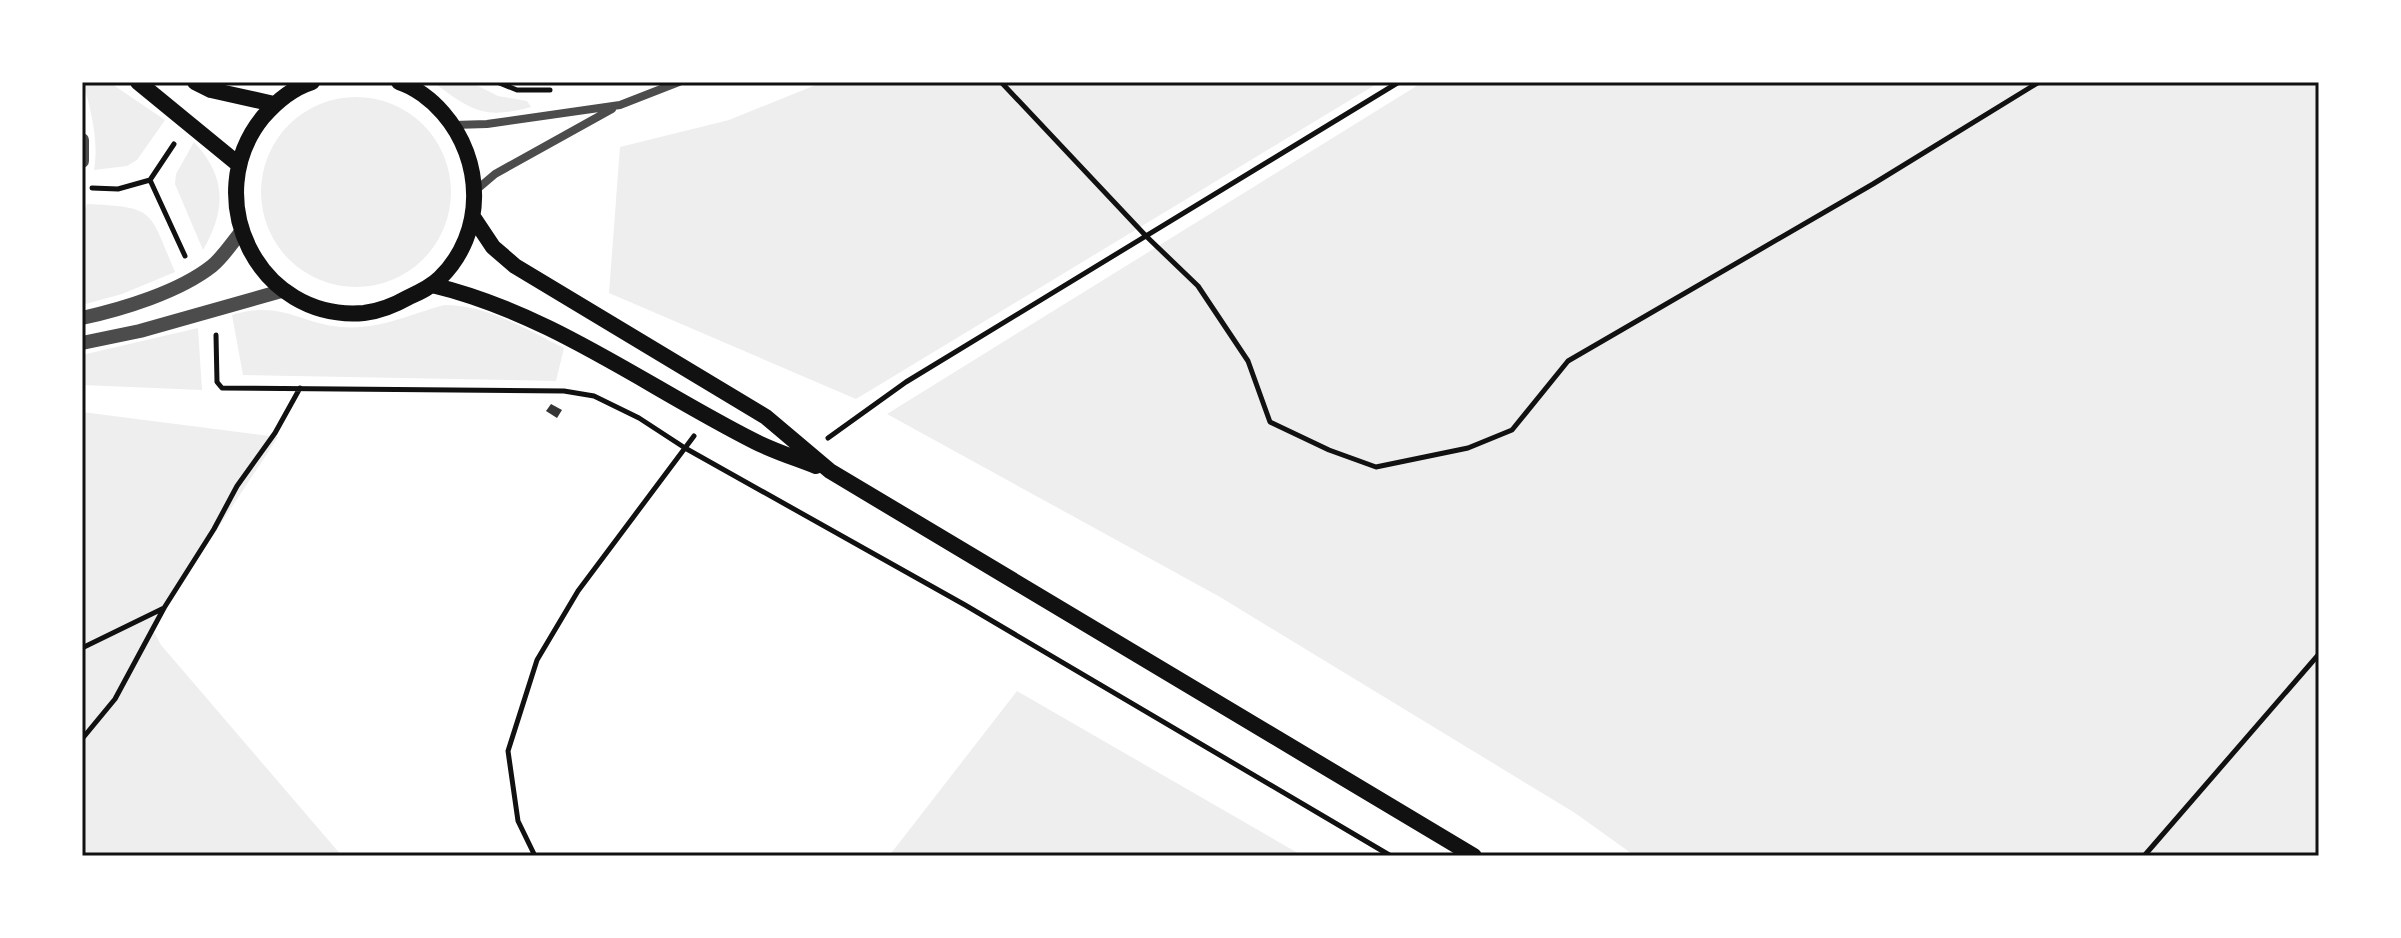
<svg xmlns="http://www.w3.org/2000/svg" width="2401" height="938" viewBox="0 0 2401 938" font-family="'Playfair Display',serif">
<rect width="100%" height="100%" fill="#fff"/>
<path fill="#eee" d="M 83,82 L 109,82 L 165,120 L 137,160 L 127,166 L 94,170 C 99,140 91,111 83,82 Z
M 433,82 L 470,82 L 498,96 L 527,101 L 531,107 C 483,120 471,110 433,82 Z
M 823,82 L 1380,82 L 856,399 L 609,293 L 620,147 L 729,120 Z
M 1423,82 L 2319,82 L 2319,856 L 1635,856 L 1575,813 L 1220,597 L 887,414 Z
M261 192a95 95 0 1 1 190 0a95 95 0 1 1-190 0Z
M 194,142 C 227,177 226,210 203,250 L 175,184 L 176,174 Z
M 87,204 C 157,207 149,211 175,272 L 122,294 L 82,305 L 82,220 Z
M 444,305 C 488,305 525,329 564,348 L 556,381 L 243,375 L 232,315 C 281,300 298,323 341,327 C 379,330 408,315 444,305 Z
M 198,328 L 202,390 L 82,385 L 82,355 Z
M 82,412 L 278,437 L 152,628 L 161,645 L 342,856 L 82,856 Z
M 1017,691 L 1303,856 L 889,856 Z"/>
<path fill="#353535" d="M 551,404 L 562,410 L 557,418 L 546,411 Z"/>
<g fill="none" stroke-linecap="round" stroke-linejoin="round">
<path stroke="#111" stroke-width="5" d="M 497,82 L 517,90 L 550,90
M 1001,82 L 1146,236 L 1198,286 L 1248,361 L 1270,422 L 1329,450 L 1376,467 L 1468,448 L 1512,430 L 1568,361 L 1873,184 L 2039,82
M 150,180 L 185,256
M 92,188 L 118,189 L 150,180 L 174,144
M 216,335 L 217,382 L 222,388 L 564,391 L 594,396 L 639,418 L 685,448 L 965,605 L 1391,856
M 828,438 L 906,382 L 1399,82
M 82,648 L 164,608
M 82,739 L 115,699 L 164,608 L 214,529 L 237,486 L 275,433 L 300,388
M 535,856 L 518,821 L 508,751 L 537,660 L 578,591 L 694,436
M 2144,856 L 2319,654"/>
<path stroke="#4c4c4c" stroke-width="8" d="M 454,125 L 487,124 L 620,105 L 679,82
M 475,191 L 495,174 L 612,109"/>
<path stroke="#4c4c4c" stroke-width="14" d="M 82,140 L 82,161
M 82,318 C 123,309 179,292 212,266 C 223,257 232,243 241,232
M 82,343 L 140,331 L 285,290"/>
<path stroke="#111" stroke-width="16" d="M 138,82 L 238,164
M 195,82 L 211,90 L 274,104
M 312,82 C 293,88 276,102 263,117 C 198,197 258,322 364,313 C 381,311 395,305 409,297 C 420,292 431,287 440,278 C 486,233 484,160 443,113 C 432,100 415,87 399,82
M 473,217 L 493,247 L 515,266 L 766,417 L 830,471 L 1474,856
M 432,285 C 550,313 647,387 754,441 C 773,451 796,458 816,466"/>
</g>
<rect width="2401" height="938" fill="none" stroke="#ffffff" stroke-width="168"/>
<rect x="84" y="84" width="2233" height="770" fill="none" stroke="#111" stroke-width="3"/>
</svg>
